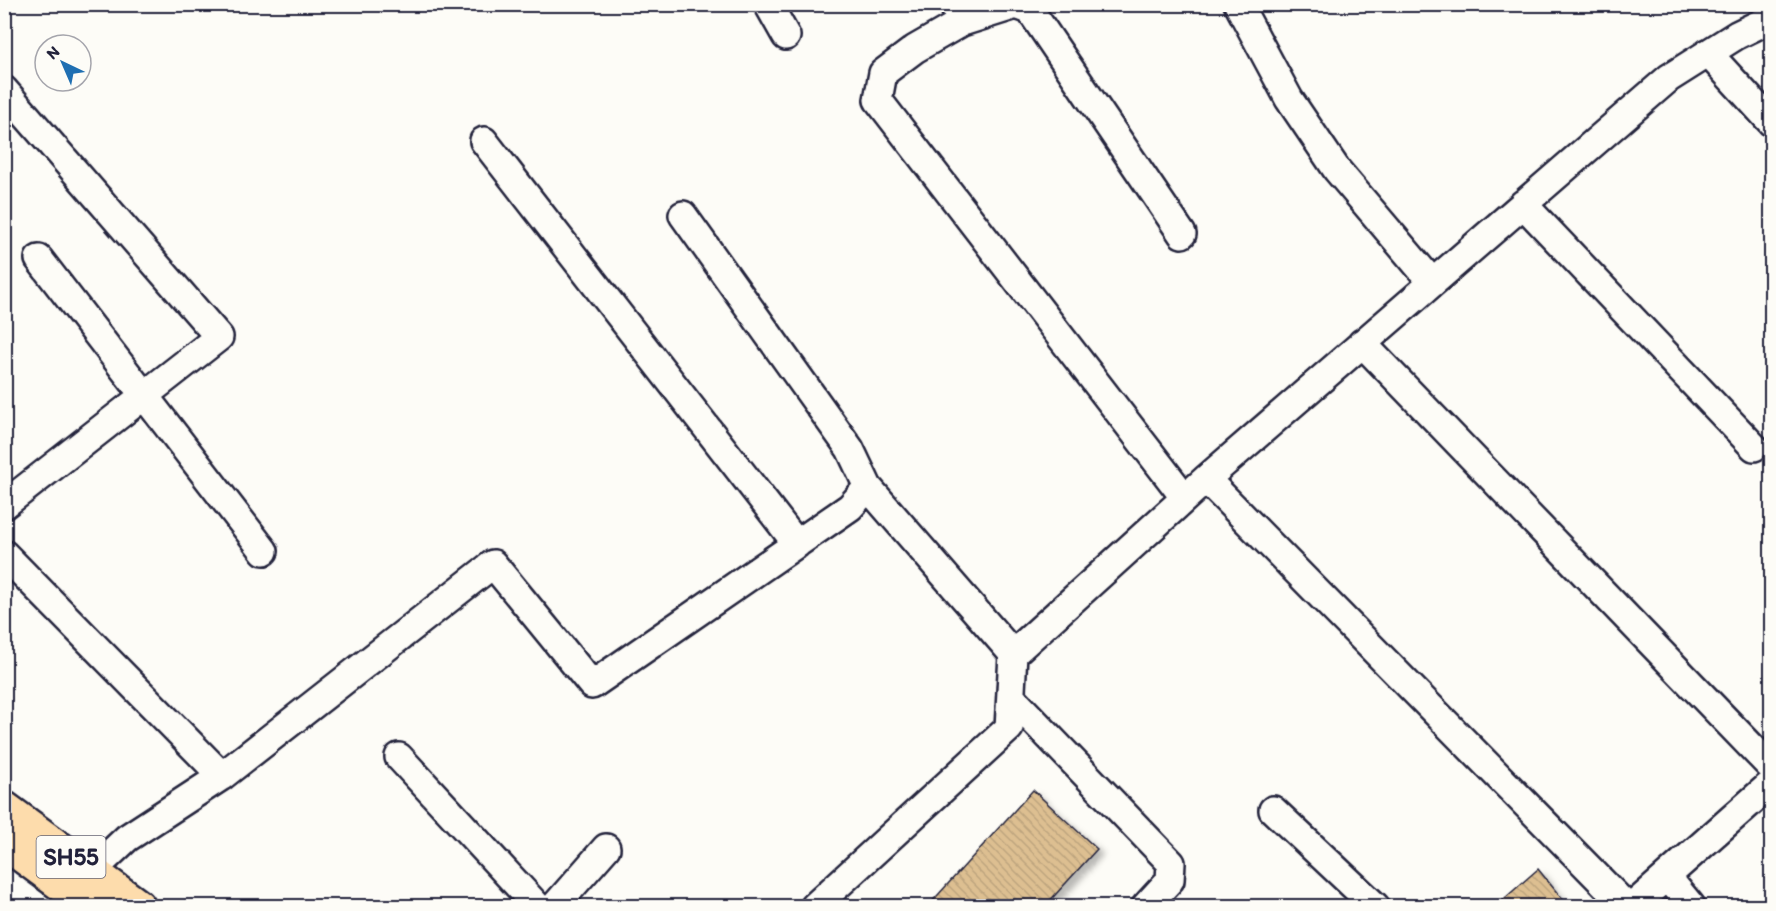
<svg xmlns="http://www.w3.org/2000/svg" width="1776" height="911" viewBox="0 0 1776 911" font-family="Itim,sans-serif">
<defs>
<pattern id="building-back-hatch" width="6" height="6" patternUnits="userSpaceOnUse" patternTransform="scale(1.5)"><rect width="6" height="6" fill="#ddbf91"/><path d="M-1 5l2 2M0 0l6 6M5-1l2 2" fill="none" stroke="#bda47e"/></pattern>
<filter id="shadow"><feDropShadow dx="5.5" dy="5.5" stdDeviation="3" flood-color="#0004"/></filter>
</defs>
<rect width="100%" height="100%" fill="#fdfcf7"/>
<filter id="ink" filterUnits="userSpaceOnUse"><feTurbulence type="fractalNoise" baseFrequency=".0167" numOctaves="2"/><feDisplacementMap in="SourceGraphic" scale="12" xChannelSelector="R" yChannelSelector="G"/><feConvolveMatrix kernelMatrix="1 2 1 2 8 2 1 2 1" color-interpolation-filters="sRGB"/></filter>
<g filter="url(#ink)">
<path fill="url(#building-back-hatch)" stroke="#22223b" stroke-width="1.5" filter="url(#shadow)" d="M 1033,790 L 1097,849 L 1045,906 L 928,906 Z
M 1538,869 L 1568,906 L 1496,906 Z"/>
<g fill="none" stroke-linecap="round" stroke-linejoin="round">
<g stroke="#22223b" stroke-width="32">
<path id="street" d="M 768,4 L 786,36
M 953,4 L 962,22 L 915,49 L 883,73 L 878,100 L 1185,498
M 1238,4 L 1289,99 L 1337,170 L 1432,282
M 962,22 L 1016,5 L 1030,10 L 1182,234
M 1708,53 L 1772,123
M 4,90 L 219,337 L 4,505
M 484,141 L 797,544
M 1523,204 L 1754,447
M 39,259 L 264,551
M 1362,343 L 1772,768
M 1206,479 L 1669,78 L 1737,35 L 1772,18
M 868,487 L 1013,654
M 4,554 L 222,776
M 1011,697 L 1171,863 L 1170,880 L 1146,906
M 399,757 L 537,906
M 1273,810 L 1375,906
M 91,872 L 127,838 L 222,776 L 493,564 L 592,685 L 850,507 L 868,487 L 850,449 L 683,215
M 1667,877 L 1691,906
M 555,906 L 606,848
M 815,906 L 1009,728 L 1013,654 L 1206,479 L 1626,906
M 1633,906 L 1772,783"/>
</g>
<g stroke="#22223b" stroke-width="38">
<path id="primary" d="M 4,808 L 138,906
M 4,842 L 91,906"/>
</g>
<use href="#street" stroke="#fdfcf7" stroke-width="27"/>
<use href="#primary" stroke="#fddcac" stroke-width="33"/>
</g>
</g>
<g text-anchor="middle" stroke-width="4.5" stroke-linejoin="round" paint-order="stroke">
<rect fill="#fdfcf7" stroke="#646373" stroke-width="1.5" x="36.5" y="836" width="69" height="42" rx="4.5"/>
<g font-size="24" font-weight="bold" fill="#22223b">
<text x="71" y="865">SH55</text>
</g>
</g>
<rect width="1776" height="911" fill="none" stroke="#fdfcf7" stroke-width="24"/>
<rect x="12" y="12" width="1752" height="887" fill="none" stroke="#22223b" stroke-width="2" filter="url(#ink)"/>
<g transform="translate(63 63) rotate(316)"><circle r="28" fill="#fdfcf7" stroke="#a5a5ac" stroke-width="1.5"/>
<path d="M0-4.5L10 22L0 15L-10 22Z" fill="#1f6fb2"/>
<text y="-9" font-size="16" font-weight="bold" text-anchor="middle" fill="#22223b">N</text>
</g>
</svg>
